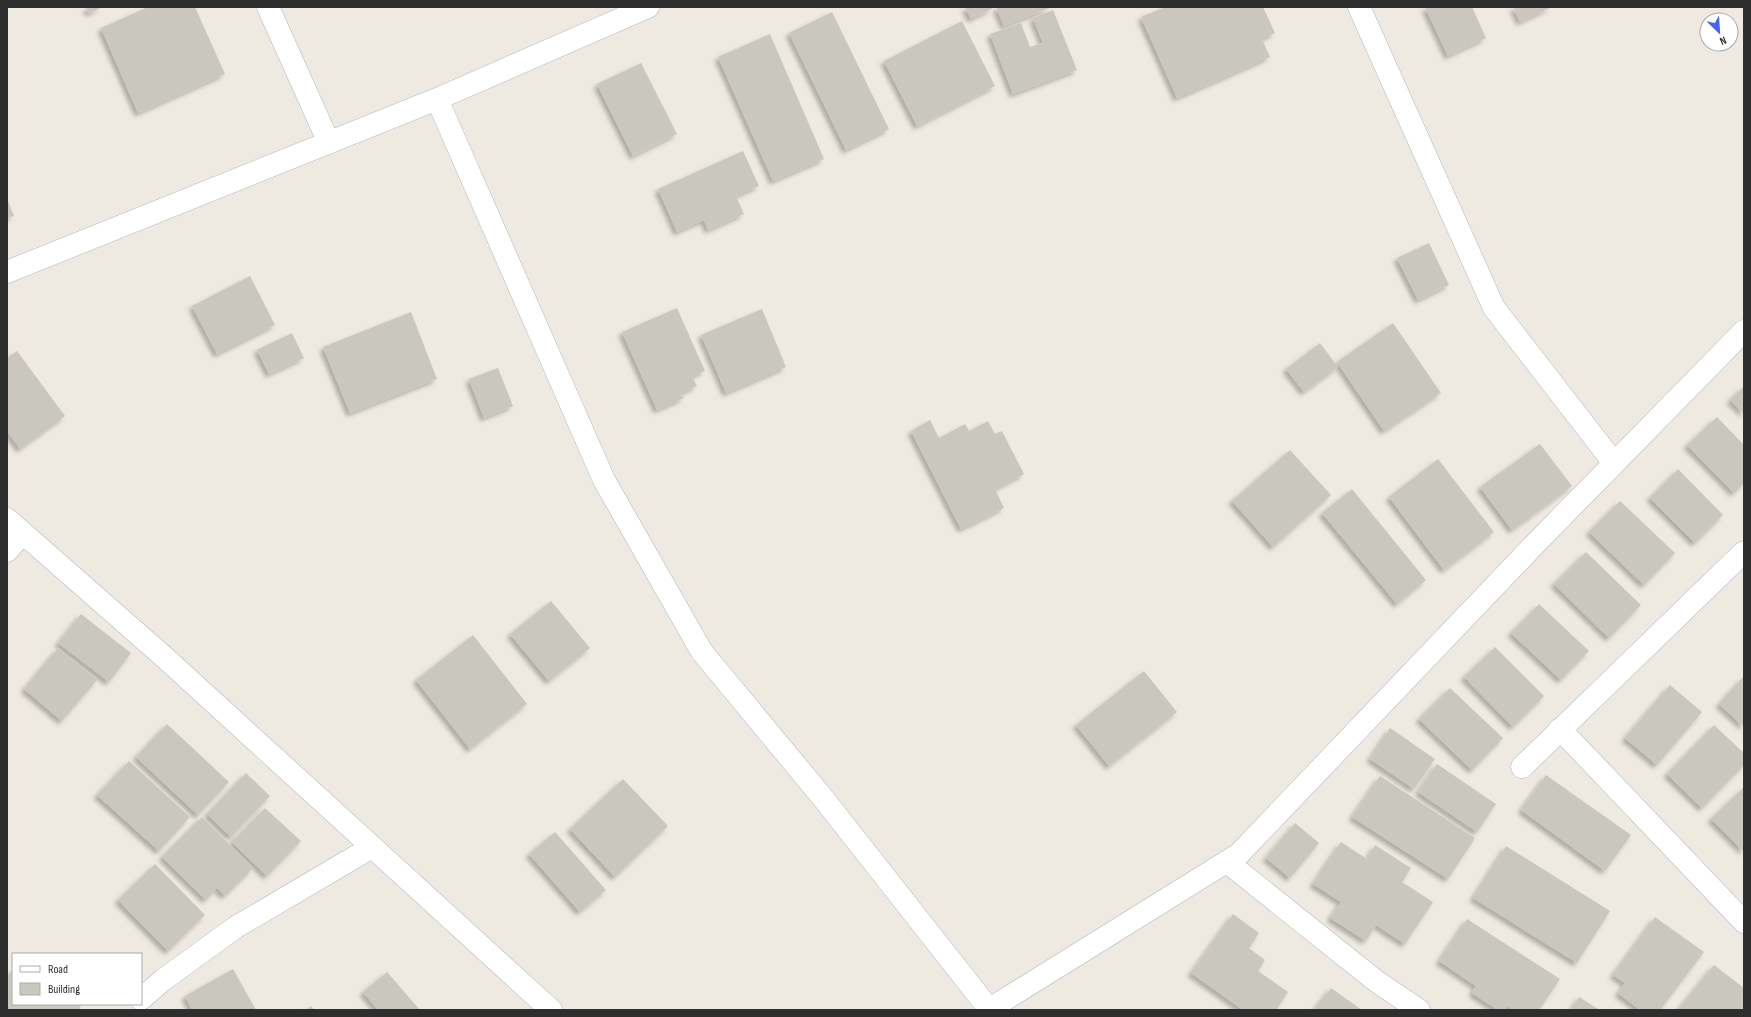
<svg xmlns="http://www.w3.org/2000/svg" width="1751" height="1017" viewBox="0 0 1751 1017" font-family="'Sofia Sans Condensed',sans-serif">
<defs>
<filter id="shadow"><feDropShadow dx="-3.5" dy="3.5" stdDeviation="2" flood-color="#0004"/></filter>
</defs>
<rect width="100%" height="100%" fill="#eee9e1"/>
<path fill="#cac7bf" filter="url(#shadow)" d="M 86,7 L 103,7 L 89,13 Z
M 148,7 L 195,7 L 225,74 L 138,113 L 101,28 Z
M 965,7 L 991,7 L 992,9 L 971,19 Z
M 996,7 L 1052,7 L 1004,26 Z
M 1165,7 L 1263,7 L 1275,33 L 1262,39 L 1270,57 L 1177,98 L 1141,17 Z
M 1425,7 L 1472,7 L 1486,38 L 1448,56 Z
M 1513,7 L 1552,7 L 1520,22 Z
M 1053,10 L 1077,70 L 1013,94 L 990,34 L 1021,23 L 1030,47 L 1043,43 L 1033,18 Z
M 832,12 L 889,129 L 846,150 L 789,33 Z
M 962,21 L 995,86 L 917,126 L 884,61 Z
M 770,34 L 824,159 L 773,181 L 718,57 Z
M 641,63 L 677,134 L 633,156 L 597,84 Z
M 743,151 L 759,186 L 736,196 L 744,214 L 708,230 L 704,220 L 677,232 L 658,189 Z
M 7,199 L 14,216 L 7,218 Z
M 1429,243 L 1449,285 L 1418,300 L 1397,258 Z
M 250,276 L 275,325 L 217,354 L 192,306 Z
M 677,308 L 705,371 L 692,376 L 697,386 L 681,393 L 684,398 L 657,410 L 622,332 Z
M 762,309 L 786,367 L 726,393 L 701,335 Z
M 411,312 L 437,379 L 350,413 L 323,347 Z
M 1393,323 L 1441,393 L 1384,431 L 1337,362 Z
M 292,333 L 304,358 L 269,374 L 257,350 Z
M 1320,343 L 1338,367 L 1304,392 L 1286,369 Z
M 17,351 L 65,416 L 20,449 L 7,431 L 7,358 Z
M 498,368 L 513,406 L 484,418 L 469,379 Z
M 1744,386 L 1744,414 L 1730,400 Z
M 1717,417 L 1744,445 L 1744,483 L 1734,493 L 1687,445 Z
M 930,420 L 939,438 L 965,424 L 969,431 L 988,421 L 995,434 L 1002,431 L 1024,474 L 995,489 L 1004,508 L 961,529 L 911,431 Z
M 1540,444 L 1572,486 L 1512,530 L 1480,487 Z
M 1290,450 L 1331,495 L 1273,547 L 1232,501 Z
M 1438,459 L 1494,532 L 1444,570 L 1389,497 Z
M 1678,469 L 1723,515 L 1695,543 L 1650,498 Z
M 1352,489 L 1426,580 L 1397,604 L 1322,513 Z
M 1620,501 L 1675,553 L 1644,585 L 1589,532 Z
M 1586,552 L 1641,605 L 1609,638 L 1554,584 Z
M 551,601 L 590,648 L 549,681 L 510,634 Z
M 1539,604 L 1589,651 L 1561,680 L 1511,633 Z
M 81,614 L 131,653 L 109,682 L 58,643 Z
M 473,635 L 527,704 L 470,749 L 416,680 Z
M 1495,647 L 1544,696 L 1513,727 L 1464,677 Z
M 58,648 L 97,680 L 62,721 L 24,689 Z
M 1144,671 L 1177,712 L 1109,766 L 1076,725 Z
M 1744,676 L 1744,727 L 1719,704 Z
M 1670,685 L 1702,712 L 1657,765 L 1625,738 Z
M 1450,688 L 1503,738 L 1472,770 L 1419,719 Z
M 167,724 L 229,782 L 198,815 L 136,757 Z
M 1714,725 L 1744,753 L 1744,765 L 1702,808 L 1667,774 Z
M 1390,728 L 1435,759 L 1414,789 L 1370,759 Z
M 129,761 L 190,817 L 159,851 L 97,795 Z
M 1437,764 L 1496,804 L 1477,832 L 1418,792 Z
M 246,773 L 270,796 L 231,837 L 207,814 Z
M 1546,775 L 1631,835 L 1605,871 L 1521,810 Z
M 1380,776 L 1475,838 L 1448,879 L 1352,817 Z
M 623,779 L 668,826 L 615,877 L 570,829 Z
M 1744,787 L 1744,852 L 1711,819 Z
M 265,808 L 301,841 L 267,876 L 232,842 Z
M 202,817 L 253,868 L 225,896 L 217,888 L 206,900 L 162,857 Z
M 1295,823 L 1319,843 L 1290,878 L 1266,858 Z
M 555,832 L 606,890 L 580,912 L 529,854 Z
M 1341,842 L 1367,859 L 1375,845 L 1411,868 L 1402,882 L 1433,902 L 1405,944 L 1376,925 L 1366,941 L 1330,918 L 1341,902 L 1313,884 Z
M 1506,846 L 1610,911 L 1577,963 L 1473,898 Z
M 155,864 L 205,915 L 168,951 L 118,900 Z
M 1233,914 L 1259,933 L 1249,948 L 1265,960 L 1258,971 L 1288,992 L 1276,1010 L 1243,1010 L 1191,973 Z
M 1655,917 L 1704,952 L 1660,1010 L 1640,1010 L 1618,993 L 1625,983 L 1613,975 Z
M 1467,919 L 1560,979 L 1539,1010 L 1513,1010 L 1508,1006 L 1505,1010 L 1498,1010 L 1472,993 L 1476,986 L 1439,961 Z
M 1714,965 L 1744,988 L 1744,1010 L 1678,1010 Z
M 13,968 L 13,1004 L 78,1004 L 81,1006 L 79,1010 L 7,1010 L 7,977 Z
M 233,969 L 256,1010 L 192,1010 L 185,996 Z
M 387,972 L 420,1010 L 378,1010 L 363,992 Z
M 1331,988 L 1362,1010 L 1314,1010 Z
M 1579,997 L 1600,1010 L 1571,1010 Z
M 311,1006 L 314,1010 L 306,1010 Z"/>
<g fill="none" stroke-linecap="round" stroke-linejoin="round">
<g stroke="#b4b7c0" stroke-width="23">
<path id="minor" d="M 268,7 L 329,143
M 1359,7 L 1494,308 L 1614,463
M 437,99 L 604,480 L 702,652 L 823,798 L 989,1009
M 7,272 L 437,99 L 648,7
M 7,519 L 163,656 L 551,1010
M 7,551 L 23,533
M 1560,729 L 1744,922
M 1522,767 L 1744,552
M 1227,862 L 1376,981 L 1419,1010
M 141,999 L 163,980 L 236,927 L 372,847
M 988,1010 L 1239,854 L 1535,544 L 1744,331"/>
</g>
<use href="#minor" stroke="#fff" stroke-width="22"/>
</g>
<rect width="1751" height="1017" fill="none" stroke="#2e2e2e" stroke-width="16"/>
<rect x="12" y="953" width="130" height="52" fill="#ffffff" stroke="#ababab"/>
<rect x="20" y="966" width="20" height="6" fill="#ffffff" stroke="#ababab"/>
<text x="48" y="973" font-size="12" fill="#2e2e2e">Road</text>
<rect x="20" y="983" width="20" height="12" fill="#cac7bf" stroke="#ababab"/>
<text x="48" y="993" font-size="12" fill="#2e2e2e">Building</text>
<g transform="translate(1719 32) rotate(155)"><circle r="19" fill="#ffffff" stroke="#ababab"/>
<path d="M0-3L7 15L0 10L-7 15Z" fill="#4763f5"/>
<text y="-6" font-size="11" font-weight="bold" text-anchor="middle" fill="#2e2e2e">N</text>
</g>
</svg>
